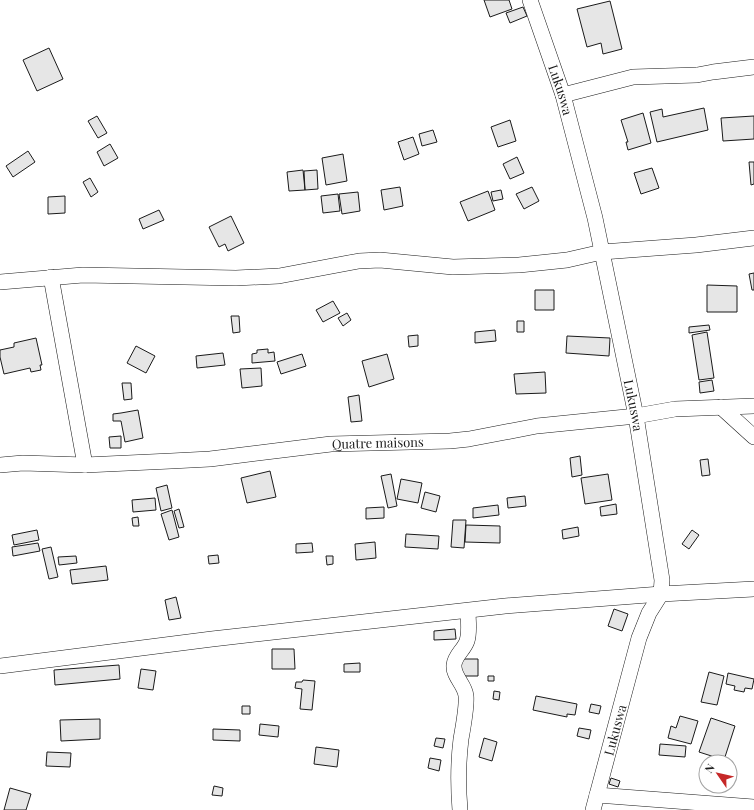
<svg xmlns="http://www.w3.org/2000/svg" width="754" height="810" viewBox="0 0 754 810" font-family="'Playfair Display',serif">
<rect width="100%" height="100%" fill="#fff"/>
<path fill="#e6e6e6" stroke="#1a1a1a" d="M 484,0 L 509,0 L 512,9 L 490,17 Z
M 610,1 L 622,49 L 603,54 L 601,43 L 587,47 L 577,9 Z
M 523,7 L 527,16 L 510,23 L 506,13 Z
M 49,48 L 63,79 L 37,91 L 23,60 Z
M 704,108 L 708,130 L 657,142 L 650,112 L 662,109 L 663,117 Z
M 643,113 L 651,143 L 628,150 L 626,142 L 628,142 L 621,120 Z
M 97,116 L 107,133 L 98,138 L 88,121 Z
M 754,116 L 754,139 L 723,141 L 721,118 Z
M 510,120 L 516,141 L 498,147 L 491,127 Z
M 433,130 L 437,142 L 422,146 L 419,134 Z
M 413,137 L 419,154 L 404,160 L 398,142 Z
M 110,144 L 118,158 L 104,166 L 97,152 Z
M 28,151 L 35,162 L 13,177 L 6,166 Z
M 343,154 L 347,181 L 326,185 L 322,158 Z
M 517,157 L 524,173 L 510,179 L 503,164 Z
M 749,162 L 754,162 L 754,184 L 751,185 Z
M 652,168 L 659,188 L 641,194 L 634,173 Z
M 303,170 L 305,190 L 289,191 L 287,172 Z
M 317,170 L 318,189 L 305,190 L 304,171 Z
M 90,178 L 98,192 L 91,197 L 83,182 Z
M 400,187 L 403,206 L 384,210 L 381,190 Z
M 532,187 L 539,201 L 524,209 L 516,194 Z
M 501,190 L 503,199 L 493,201 L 491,192 Z
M 488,191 L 495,210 L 468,221 L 460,202 Z
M 358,192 L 360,211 L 342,214 L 339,194 Z
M 338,194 L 340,211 L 323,213 L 321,196 Z
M 65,196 L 65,213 L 48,214 L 48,197 Z
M 159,210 L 164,220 L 143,229 L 139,219 Z
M 231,216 L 244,243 L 228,251 L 225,244 L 219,247 L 209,227 Z
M 754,273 L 754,290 L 752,290 L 749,274 Z
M 707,285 L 737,286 L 737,312 L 707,312 Z
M 535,290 L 554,290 L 554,310 L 535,310 Z
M 333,301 L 340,313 L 323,322 L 316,310 Z
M 347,313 L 351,320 L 343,326 L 338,318 Z
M 231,316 L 239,316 L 240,332 L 233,333 Z
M 517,321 L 524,321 L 524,332 L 517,332 Z
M 709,325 L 710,330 L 689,333 L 689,327 Z
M 495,330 L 496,341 L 475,343 L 475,332 Z
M 707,332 L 714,378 L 699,380 L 692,335 Z
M 418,335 L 418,346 L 409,347 L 408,336 Z
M 567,336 L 610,338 L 609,356 L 566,353 Z
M 36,338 L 42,365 L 40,365 L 41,370 L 31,372 L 30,368 L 4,374 L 0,357 L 0,350 L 14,347 L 14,343 Z
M 136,346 L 155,356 L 146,373 L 127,363 Z
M 268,349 L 268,353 L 274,352 L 275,361 L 252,363 L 252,354 L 257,353 L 257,350 Z
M 223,353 L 225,365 L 197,368 L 196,356 Z
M 302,354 L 306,366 L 281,374 L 277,362 Z
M 387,354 L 394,379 L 369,387 L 362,361 Z
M 261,368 L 262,386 L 242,388 L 240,369 Z
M 545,372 L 546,393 L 516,394 L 514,374 Z
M 712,380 L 714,391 L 700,393 L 699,382 Z
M 122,383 L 131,383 L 132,399 L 124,400 Z
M 359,395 L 362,421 L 351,422 L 348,397 Z
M 138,410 L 143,438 L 125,442 L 121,421 L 113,421 L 113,414 L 121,413 Z
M 121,436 L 121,448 L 110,448 L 109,437 Z
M 580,456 L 582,475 L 572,477 L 570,458 Z
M 708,459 L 710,475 L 702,476 L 700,460 Z
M 270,471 L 276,497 L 247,503 L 241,478 Z
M 391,474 L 397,506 L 388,508 L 381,476 Z
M 608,474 L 612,500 L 585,504 L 581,478 Z
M 401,479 L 422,483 L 418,503 L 397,499 Z
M 167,485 L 172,508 L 161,511 L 156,488 Z
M 425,492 L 440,496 L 436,512 L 421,508 Z
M 525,496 L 526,506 L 508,508 L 507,498 Z
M 155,498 L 156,510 L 133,512 L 132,500 Z
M 616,504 L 617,514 L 601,516 L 600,507 Z
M 498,505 L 499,515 L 473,518 L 473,508 Z
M 384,507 L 384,518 L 366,519 L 366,508 Z
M 179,509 L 184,527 L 179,528 L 174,511 Z
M 172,510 L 179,537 L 169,540 L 161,514 Z
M 138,517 L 139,526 L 133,526 L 132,518 Z
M 453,520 L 466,520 L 464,548 L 451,547 Z
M 466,525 L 500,526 L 500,543 L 465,542 Z
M 578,527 L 579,536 L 563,539 L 562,530 Z
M 37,530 L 39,540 L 14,545 L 12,535 Z
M 692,530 L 699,535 L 689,549 L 682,544 Z
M 406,534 L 439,536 L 438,549 L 405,547 Z
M 375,542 L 376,558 L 356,560 L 355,544 Z
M 38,543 L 40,551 L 13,556 L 12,547 Z
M 312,543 L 313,552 L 296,553 L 296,544 Z
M 51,547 L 58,577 L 49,579 L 42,549 Z
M 218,555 L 219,563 L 209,564 L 208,556 Z
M 76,556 L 77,563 L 59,565 L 58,557 Z
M 326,556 L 333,556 L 333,564 L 327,565 Z
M 106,566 L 108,580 L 72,584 L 70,570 Z
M 176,597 L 181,618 L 169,620 L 165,600 Z
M 614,609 L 628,614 L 622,631 L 608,626 Z
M 455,629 L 456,639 L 434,640 L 434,631 Z
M 272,649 L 294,649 L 295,669 L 272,669 Z
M 457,659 L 478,659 L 478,676 L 457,676 Z
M 360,663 L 360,672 L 344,672 L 344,664 Z
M 119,665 L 120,679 L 55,685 L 54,670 Z
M 141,669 L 156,671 L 153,690 L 138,688 Z
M 709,672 L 724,676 L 717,705 L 701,702 Z
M 728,673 L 754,679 L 752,689 L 745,688 L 744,692 L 734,690 L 735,686 L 726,684 Z
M 488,676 L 494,676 L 494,681 L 488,681 Z
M 303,680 L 315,681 L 312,710 L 300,709 L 302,689 L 295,688 L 296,682 L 302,682 Z
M 494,691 L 500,692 L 499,700 L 493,699 Z
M 536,696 L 577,704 L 575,715 L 567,714 L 567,717 L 533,710 Z
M 591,704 L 601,706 L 599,714 L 589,712 Z
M 242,706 L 250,706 L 250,714 L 242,714 Z
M 680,716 L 698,721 L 691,744 L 668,738 L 671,726 L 676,728 Z
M 711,718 L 735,726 L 724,760 L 699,752 Z
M 100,719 L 100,739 L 61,741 L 60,720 Z
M 260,724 L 279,726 L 278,737 L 259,735 Z
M 579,728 L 591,730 L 589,739 L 577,736 Z
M 213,729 L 240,730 L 240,741 L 213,740 Z
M 436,738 L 445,739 L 443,748 L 434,746 Z
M 484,738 L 497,742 L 492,761 L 479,757 Z
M 660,744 L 686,746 L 685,757 L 659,755 Z
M 316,747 L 339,750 L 337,767 L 314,764 Z
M 47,752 L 71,753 L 70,767 L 46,766 Z
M 430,758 L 441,760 L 439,771 L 428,768 Z
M 611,778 L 620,781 L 618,787 L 609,784 Z
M 214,786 L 223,788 L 222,796 L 212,795 Z
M 10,788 L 31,794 L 26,810 L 4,810 Z"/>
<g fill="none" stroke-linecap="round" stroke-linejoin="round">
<g stroke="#1a1a1a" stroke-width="16">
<g id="street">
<path id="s1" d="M 530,0 L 563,95 L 595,218 L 636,416 L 662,580 L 661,594 L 649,613 L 639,638 L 593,810"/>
<path d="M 563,95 L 633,77 L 697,75 L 713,72 L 754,67"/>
<path d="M 51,277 L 85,465"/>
<path d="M 0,282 L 83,275 L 236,278 L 279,276 L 359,261 L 380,260 L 453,267 L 519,265 L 567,260 L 602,252 L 696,245 L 754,238"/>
<path d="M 721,407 L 754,437"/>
<path id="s2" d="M 0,465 L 23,463 L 85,465 L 171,461 L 210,459 L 331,444 L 450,441 L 469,439 L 537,426 L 636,416 L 675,409 L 754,406"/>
<path d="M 0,666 L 212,639 L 505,606 L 661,594 L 754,589"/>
<path d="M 597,795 L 754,807"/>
<path d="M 460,810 C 458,786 458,763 461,739 C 463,728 467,706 466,696 C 465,684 453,677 454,665 C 455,655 464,650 467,641 C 470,632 468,620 468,611"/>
</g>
</g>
<use href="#street" stroke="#fff" stroke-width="15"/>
</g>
<g text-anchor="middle" stroke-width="3" stroke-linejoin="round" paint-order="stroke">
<g font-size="13" fill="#1a1a1a" stroke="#fff">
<text dy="5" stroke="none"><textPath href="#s1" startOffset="95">Lukuswa</textPath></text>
<text dy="5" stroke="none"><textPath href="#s1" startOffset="419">Lukuswa</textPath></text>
<text dy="5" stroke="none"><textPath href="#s2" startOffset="379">Quatre maisons</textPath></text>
<text transform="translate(615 730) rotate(-75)" y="5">Lukuswa</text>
</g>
</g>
<g transform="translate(718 774) rotate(304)"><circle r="19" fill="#ffffff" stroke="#a3a3a3"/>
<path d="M0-3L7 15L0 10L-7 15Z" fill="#c62828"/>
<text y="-6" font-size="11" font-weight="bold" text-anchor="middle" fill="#1a1a1a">N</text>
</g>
</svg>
